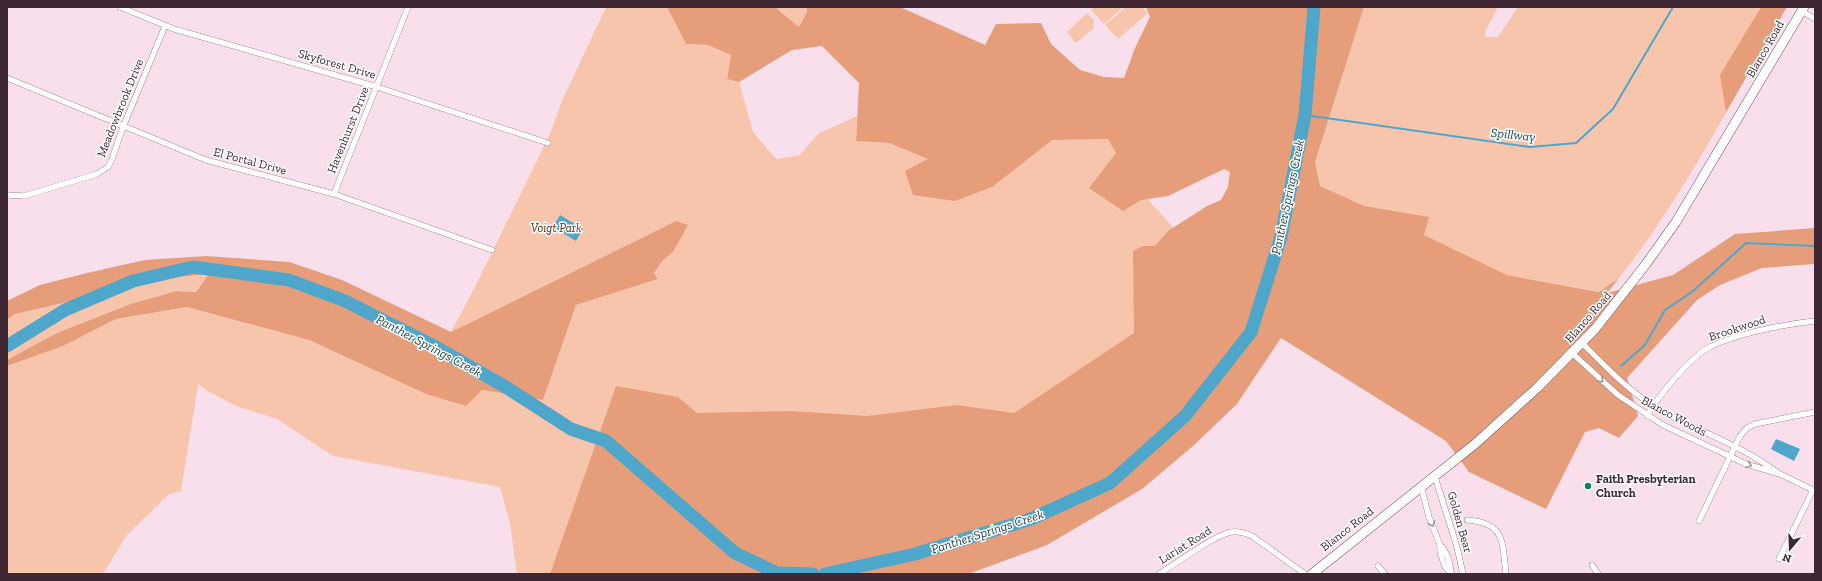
<svg xmlns="http://www.w3.org/2000/svg" width="1822" height="581" viewBox="0 0 1822 581" font-family="'Zilla Slab',serif">
<rect width="100%" height="100%" fill="#f9dfec"/>
<path fill="#f7c5ac" d="M 606,7 L 667,7 L 686,44 L 708,45 L 731,55 L 727,79 L 739,82 L 753,132 L 776,159 L 800,155 L 818,134 L 857,116 L 856,141 L 889,143 L 928,159 L 1052,140 L 1108,139 L 1140,191 L 1171,225 L 1206,284 L 1094,403 L 556,557 L 550,574 L 517,574 L 510,523 L 500,487 L 333,456 L 277,419 L 236,406 L 206,390 L 198,384 L 181,491 L 169,494 L 126,536 L 103,574 L 7,574 L 7,366 L 63,346 L 116,319 L 187,307 L 309,340 L 426,394 L 482,390 L 543,400 L 576,305 L 658,279 L 654,273 L 663,260 L 673,252 L 688,225 L 676,221 L 451,332 L 475,287 L 550,134 L 562,101 Z
M 779,7 L 807,7 L 807,12 L 799,27 L 777,9 Z
M 1094,7 L 1123,7 L 1104,24 L 1091,10 Z
M 1126,7 L 1142,7 L 1148,13 L 1118,39 L 1105,25 Z
M 1364,7 L 1498,7 L 1485,32 L 1485,37 L 1498,37 L 1518,7 L 1761,7 L 1753,20 L 1773,30 C 1721,120 1673,214 1607,293 L 1507,275 L 1320,186 L 1315,162 Z
M 1087,13 L 1094,20 L 1093,29 L 1076,43 L 1067,32 Z
M 210,274 L 196,292 L 177,291 L 7,360 L 7,320 L 15,314 L 178,277 Z"/>
<path fill="#e69e7a" d="M 667,7 L 779,7 L 777,9 L 799,27 L 807,12 L 807,7 L 900,7 L 985,45 L 996,24 L 1041,23 L 1051,44 L 1080,70 L 1104,77 L 1124,78 L 1135,48 L 1150,17 L 1146,7 L 1364,7 L 1315,162 L 1320,186 L 1364,206 L 1429,217 L 1424,235 L 1507,275 L 1599,292 L 1618,279 L 1607,293 L 1673,275 L 1735,234 L 1815,228 L 1815,264 L 1762,268 L 1720,285 L 1697,300 L 1627,378 L 1638,416 L 1619,438 L 1599,428 L 1585,432 L 1546,509 L 1469,472 L 1446,441 L 1281,338 L 1237,404 L 1193,446 L 1142,489 L 1047,545 L 968,574 L 550,574 L 616,386 L 678,397 L 697,413 L 792,411 L 867,416 L 957,405 L 1014,413 L 1134,333 L 1133,251 L 1143,246 L 1155,246 L 1168,231 L 1207,206 L 1221,200 L 1228,187 L 1230,172 L 1224,169 L 1168,196 L 1141,200 L 1123,211 L 1089,188 L 1116,153 L 1108,139 L 1052,140 L 992,187 L 955,201 L 913,195 L 905,171 L 928,159 L 889,143 L 856,141 L 859,83 L 822,46 L 792,50 L 739,82 L 727,79 L 731,55 L 708,45 L 686,44 Z
M 1761,7 L 1787,7 L 1726,112 L 1720,75 Z
M 676,221 L 688,225 L 673,252 L 663,260 L 654,273 L 658,279 L 576,305 L 543,400 L 482,390 L 466,406 L 426,394 L 309,340 L 187,307 L 116,319 L 63,346 L 7,366 L 7,360 L 57,333 L 131,304 L 177,291 L 196,292 L 209,274 L 178,277 L 15,314 L 7,320 L 7,301 L 40,285 L 87,273 L 145,260 L 206,256 L 289,262 L 342,280 L 451,332 Z"/>
<path fill="#4ea6ca" d="M 560,215 L 583,229 L 576,241 L 553,227 Z
M 1776,439 L 1800,449 L 1794,461 L 1771,449 Z"/>
<g fill="none" stroke-linecap="round" stroke-linejoin="round">
<path stroke="#4ea6ca" stroke-width="2" d="M 1305,115 L 1530,147 L 1576,143 L 1613,109 L 1673,7
M 1621,366 L 1645,345 L 1665,310 L 1692,292 L 1746,243 L 1815,246"/>
<path stroke="#4ea6ca" stroke-width="13" d="M 7,346 L 65,310 L 133,281 L 193,267 L 289,280 L 345,301 L 432,345 L 504,386 L 571,429 L 606,441 L 735,553 L 777,573 L 813,574
M 825,574 L 915,554 L 1031,519 L 1110,483 L 1185,416 L 1251,332 L 1281,237 L 1305,115 L 1314,7"/>
<g stroke="#804b67" stroke-width="6">
<path id="street" d="M 120,7 L 174,29 L 377,87 L 548,143
M 1802,11 L 1815,19
M 7,78 L 206,160 L 334,194 L 492,250
M 334,194 L 408,7
M 7,195 L 24,196 L 97,174 L 108,167 L 112,159 L 123,127 L 165,26
M 1582,343 C 1607,368 1632,395 1664,412 C 1702,433 1743,446 1778,473
M 1572,353 L 1618,395 L 1663,425 L 1746,464 L 1780,474 L 1815,491
M 1647,416 C 1657,397 1690,358 1708,348 C 1734,334 1785,324 1815,321
M 1435,477 L 1457,547 L 1463,574
M 1421,486 L 1429,517 L 1440,545 L 1440,552 L 1445,567 L 1452,574
M 1467,520 C 1506,523 1502,542 1506,574
M 1699,521 L 1740,436 L 1747,428 L 1755,424 L 1815,412
M 1440,545 C 1448,552 1450,562 1451,572
M 1779,559 L 1813,490
M 1592,565 L 1598,574
M 1378,566 L 1385,574
M 1159,574 C 1177,563 1213,536 1231,532 C 1239,531 1246,533 1252,536 L 1305,574"/>
</g>
<g stroke="#804b67" stroke-width="10">
<path id="primary" d="M 1312,574 L 1475,444 L 1537,388 L 1595,329 L 1646,264 L 1676,222 L 1804,7"/>
</g>
<use href="#street" stroke="#fff" stroke-width="5.5"/>
<use href="#primary" stroke="#fff" stroke-width="9"/>
</g>
<defs><path id="oneway-chevron" d="M-2-3.5L2.5 0L-2 3.5" fill="none" stroke-width="1.6" stroke-linecap="round" stroke-linejoin="round"/></defs>
<g stroke="#9f949a">
<use href="#oneway-chevron" transform="translate(1601 380) rotate(43)"/>
<use href="#oneway-chevron" transform="translate(1749 465) rotate(21)"/>
<use href="#oneway-chevron" transform="translate(1432 524) rotate(69)"/>
</g>
<circle fill="#0a8362" stroke="#fff" stroke-width="1.5" cx="1588" cy="486" r="4"/>
<g text-anchor="middle" stroke-width="3" stroke-linejoin="round" paint-order="stroke">
<g font-size="12" fill="#3f2834" stroke="#fff">
<text transform="translate(1765 49) rotate(-60)" y="4">Blanco Road</text>
<text transform="translate(337 64) rotate(16)" y="4">Skyforest Drive</text>
<text transform="translate(120 108) rotate(-68)" y="4">Meadowbrook Drive</text>
<text transform="translate(348 130) rotate(-68)" y="4">Havenhurst Drive</text>
<text transform="translate(250 161) rotate(15)" y="4">El Portal Drive</text>
<text transform="translate(1588 317) rotate(-49)" y="4">Blanco Road</text>
<text transform="translate(1737 328) rotate(-18)" y="4">Brookwood</text>
<text transform="translate(1674 416) rotate(28)" y="4">Blanco Woods</text>
<text transform="translate(1460 522) rotate(74)" y="4">Golden Bear</text>
<text transform="translate(1347 529) rotate(-38)" y="4">Blanco Road</text>
<text transform="translate(1185 545) rotate(-32)" y="4">Lariat Road</text>
</g>
<g font-size="12" font-style="italic" fill="#54270c" stroke="#fff">
<text x="556" y="232">Voigt Park</text>
</g>
<g font-size="12" font-weight="bold" fill="#3f2834" stroke="#fff" text-anchor="start">
<text x="1596" y="483">Faith Presbyterian<tspan x="1596" dy="14">Church</tspan></text>
</g>
<g font-size="13" font-style="italic" fill="#143b4b" stroke="#fff">
<text transform="translate(1513 134) rotate(6)" y="5">Spillway</text>
<text transform="translate(1287 197) rotate(-78)" y="5">Panther Springs Creek</text>
<text transform="translate(429 345) rotate(28)" y="5">Panther Springs Creek</text>
<text transform="translate(987 531) rotate(-18)" y="5">Panther Springs Creek</text>
</g>
</g>
<rect width="1822" height="581" fill="none" stroke="#3f2834" stroke-width="16"/>
<g transform="translate(1790 549) rotate(199)" stroke="#ffffff" stroke-width="3" paint-order="stroke">
<path d="M0-3L7 15L0 10L-7 15Z" fill="#3f2834"/>
<text y="-6" font-size="11" font-weight="bold" text-anchor="middle" fill="#3f2834">N</text>
</g>
</svg>
